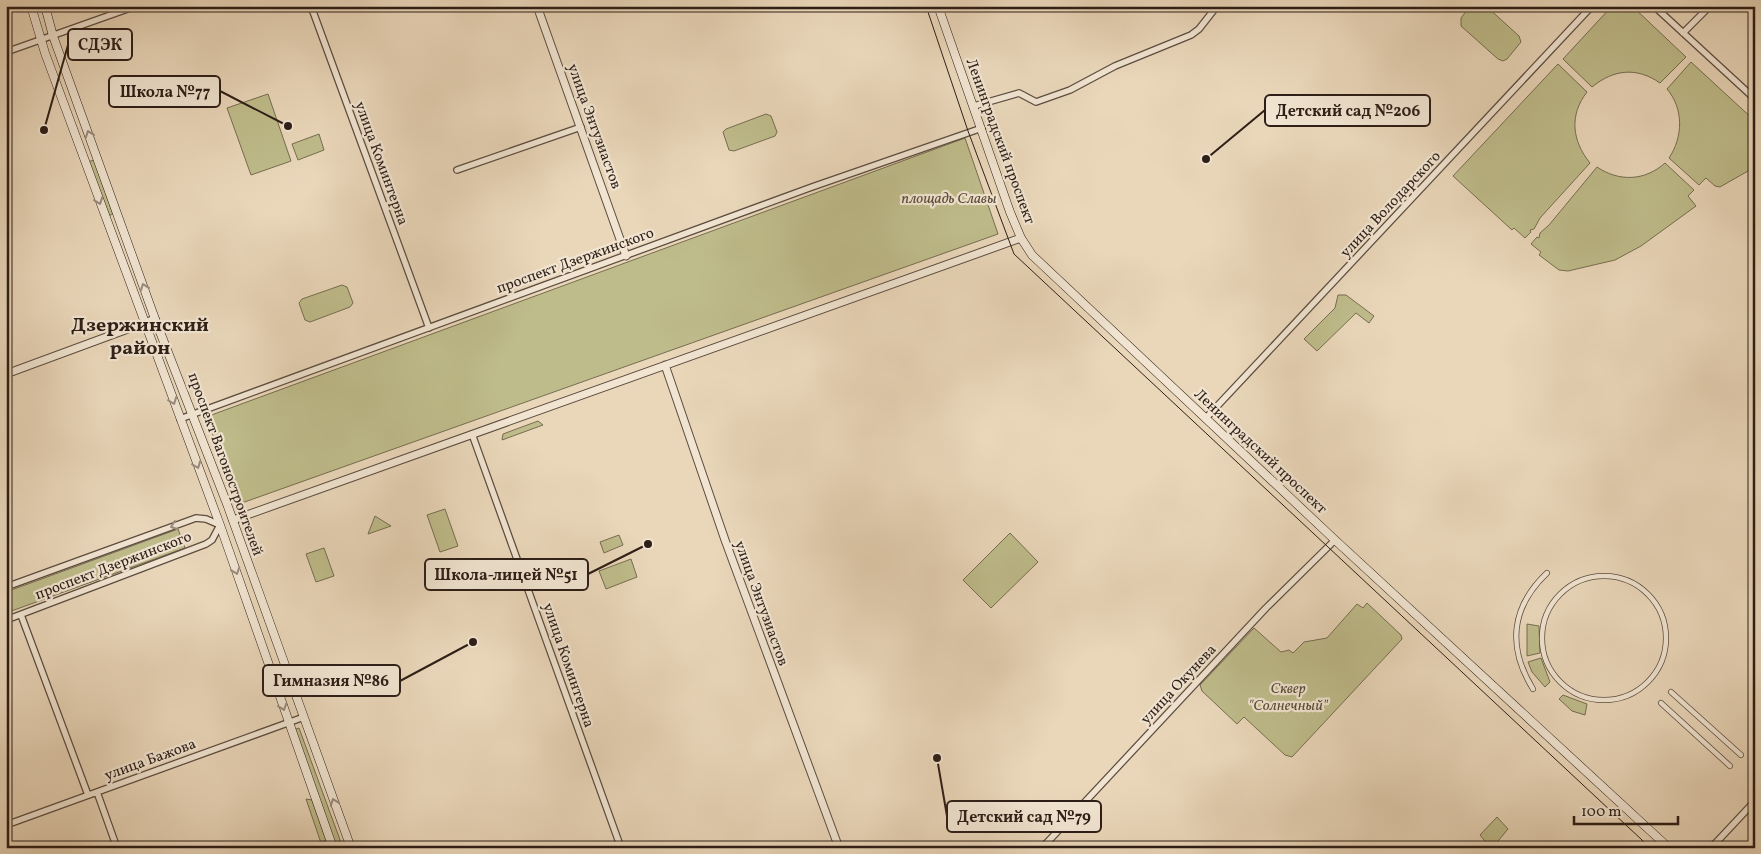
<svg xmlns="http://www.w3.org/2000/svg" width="1761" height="854" viewBox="0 0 1761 854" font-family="Vollkorn,serif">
<rect width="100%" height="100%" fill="#ead7ba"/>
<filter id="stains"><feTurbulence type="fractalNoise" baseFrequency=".004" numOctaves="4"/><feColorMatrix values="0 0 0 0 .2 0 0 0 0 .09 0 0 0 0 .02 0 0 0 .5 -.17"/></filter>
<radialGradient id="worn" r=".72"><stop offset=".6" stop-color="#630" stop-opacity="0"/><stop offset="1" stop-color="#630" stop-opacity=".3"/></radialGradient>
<path fill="#bfbc8b" stroke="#766d51" d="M 1470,6 L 1486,6 L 1519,36 L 1521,42 L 1507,59 L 1503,61 L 1498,59 L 1461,26 L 1461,18 Z
M 1612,6 L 1632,6 L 1686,57 L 1660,83 C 1637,67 1614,69 1592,87 L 1563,59 Z
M 1691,62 L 1755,121 L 1755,167 L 1720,187 L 1715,186 L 1706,178 L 1699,185 L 1669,158 C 1683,137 1684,109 1667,89 Z
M 1558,64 L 1587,92 C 1569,115 1572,141 1590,163 L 1540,218 L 1534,229 L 1530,230 L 1531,232 L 1525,238 L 1514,228 L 1512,230 L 1453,176 Z
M 268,94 L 291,161 L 251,175 L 227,108 Z
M 766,114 L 771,116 L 777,132 L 775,136 L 734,151 L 729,150 L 723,132 L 726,129 Z
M 319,134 L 324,150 L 298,160 L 292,144 Z
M 965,138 L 998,234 L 239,504 L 206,417 Z
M 94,160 L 113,214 L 108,216 L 88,162 Z
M 1665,163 L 1694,190 L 1688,196 L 1696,206 L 1641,246 L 1615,260 L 1568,271 L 1559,270 L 1539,255 L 1541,252 L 1531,244 L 1537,237 L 1539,238 L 1540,233 L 1549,225 L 1597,167 C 1619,182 1645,181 1665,163 Z
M 342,285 L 347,287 L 353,303 L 350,307 L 310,322 L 305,320 L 299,303 L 302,299 Z
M 1338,295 L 1346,295 L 1374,316 L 1369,323 L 1356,313 L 1317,351 L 1304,339 L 1335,308 Z
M 538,421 L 543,425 L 502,440 L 503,434 Z
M 445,509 L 458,546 L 440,552 L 427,515 Z
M 375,516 L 391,526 L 368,534 Z
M 178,529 L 185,548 L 6,613 L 6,592 Z
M 1010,533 L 1038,562 L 991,608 L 963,580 Z
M 619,535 L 623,545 L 604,553 L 600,542 Z
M 324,548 L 334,576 L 316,582 L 306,554 Z
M 631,559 L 637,577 L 606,589 L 599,571 Z
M 1367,603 L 1401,635 L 1402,639 L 1292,757 L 1285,755 L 1244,717 L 1237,724 L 1202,691 L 1200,685 L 1254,628 L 1281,652 L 1289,650 L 1293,653 L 1304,642 L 1327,638 L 1357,604 L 1363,608 Z
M 1527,624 L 1539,626 L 1540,653 L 1527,656 Z
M 1541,658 L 1550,682 L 1545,687 L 1532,672 L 1528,662 Z
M 1563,695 L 1587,704 L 1585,715 L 1572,711 L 1559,699 Z
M 299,728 L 343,848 L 336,848 L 293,730 Z
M 306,799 L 312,800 L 326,840 L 321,843 Z
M 1497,817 L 1508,829 L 1494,846 L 1489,846 L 1480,835 Z"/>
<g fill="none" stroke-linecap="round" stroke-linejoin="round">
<g stroke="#5c4c40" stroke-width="6">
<path id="pedestrian" d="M1542 638a62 62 0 1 1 124 0a62 62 0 1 1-124 0Z
M 1533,689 C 1507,647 1511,607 1547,573
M 1671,692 L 1741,755
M 1661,703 L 1730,766"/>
</g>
<g stroke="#5c4c40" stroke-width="8">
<path id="minor" d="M 311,6 L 429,328
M 1654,6 L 1755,99
M 1683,33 L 1710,6
M 6,52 L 136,6
M 974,106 L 1019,93 L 1036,102 L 1070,90 L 1115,66 L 1191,35 L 1199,29 L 1217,6
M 457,170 L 581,127
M 1206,418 L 1592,6
M 180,419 L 812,187 L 982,128
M 472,434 L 621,848
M 6,587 L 196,518 L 206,519 L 220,525 L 212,540 L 206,544 L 6,620
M 21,615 L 88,795
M 97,792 L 117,848
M 6,825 L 304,717
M 1042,848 L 1266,608 L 1335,540
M 1711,848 L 1755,801"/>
</g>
<g stroke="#5c4c40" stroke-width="9">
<path id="tertiary" d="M 537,6 L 626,256
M 665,365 L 725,540 L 839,848
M 6,374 L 155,319
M 233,520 L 1021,238"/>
</g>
<g stroke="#2d1e17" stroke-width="9">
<path id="secondary" d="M 31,6 L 45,53 L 220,525 L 333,848
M 45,6 L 53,36 L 155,319 L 227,504 L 351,848
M 938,6 L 1010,212 L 1021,238 L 1032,255 L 1335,540 L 1669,848"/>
</g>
<use href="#pedestrian" stroke="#f1e5d2" stroke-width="4.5"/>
<use href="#minor" stroke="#f1e5d2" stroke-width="5.5"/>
<use href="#tertiary" stroke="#f1e5d2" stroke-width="7"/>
<use href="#secondary" stroke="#f1e5d2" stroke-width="8"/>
<path stroke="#2d1e17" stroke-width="1" d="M 926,6 L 968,131 L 1014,254 L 1642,840 L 1648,848"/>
</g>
<defs><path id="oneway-chevron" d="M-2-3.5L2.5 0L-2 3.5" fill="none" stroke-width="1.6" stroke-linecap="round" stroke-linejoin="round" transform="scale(1.25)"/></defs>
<g stroke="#998b7e">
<use href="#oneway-chevron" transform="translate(89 134) rotate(-110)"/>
<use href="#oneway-chevron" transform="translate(99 201) rotate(70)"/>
<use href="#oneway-chevron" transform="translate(144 287) rotate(-110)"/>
<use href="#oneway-chevron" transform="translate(173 401) rotate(69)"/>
<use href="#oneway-chevron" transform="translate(197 465) rotate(69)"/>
<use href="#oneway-chevron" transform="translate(174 526) rotate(160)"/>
<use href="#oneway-chevron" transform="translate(236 571) rotate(71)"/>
<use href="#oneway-chevron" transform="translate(283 707) rotate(71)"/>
<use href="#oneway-chevron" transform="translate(334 802) rotate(-110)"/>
</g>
<g text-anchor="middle" stroke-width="4.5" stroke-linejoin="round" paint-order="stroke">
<g font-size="15" fill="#2d1e17" stroke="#f1e5d2">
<text transform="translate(595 126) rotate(70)" y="5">улица Энтузиастов</text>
<text transform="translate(1001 141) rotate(70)" y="5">Ленинградский проспект</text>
<text transform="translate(382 163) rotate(70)" y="5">улица Коминтерна</text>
<text transform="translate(1390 204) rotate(-47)" y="5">улица Володарского</text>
<text transform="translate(575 260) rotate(-20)" y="5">проспект Дзержинского</text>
<text transform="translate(1261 451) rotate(43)" y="5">Ленинградский проспект</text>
<text transform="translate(226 464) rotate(70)" y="5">проспект Вагоностроителей</text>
<text transform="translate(113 565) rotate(-21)" y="5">проспект Дзержинского</text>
<text transform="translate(762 603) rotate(70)" y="5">улица Энтузиастов</text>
<text transform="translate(569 665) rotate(71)" y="5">улица Коминтерна</text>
<text transform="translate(1178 684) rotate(-47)" y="5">улица Окунева</text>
<text transform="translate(150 759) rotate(-20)" y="5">улица Бажова</text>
</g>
<g font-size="15" font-style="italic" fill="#594d3a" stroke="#f1e5d2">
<text x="949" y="203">площадь Славы</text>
<text x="1288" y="693">Сквер<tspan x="1288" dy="17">"Солнечный"</tspan></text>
</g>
<g font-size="20" font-weight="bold" fill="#2d1e17" stroke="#f1e5d2">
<text x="140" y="331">Дзержинский<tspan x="140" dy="23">район</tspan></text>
</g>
</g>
<path fill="none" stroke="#2d1e17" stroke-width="2" d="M44 130L68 45M288 126L220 91M1206 159L1265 110M648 544L588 574M473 642L400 681M937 758L947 816"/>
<g fill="#2d1e17" stroke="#f1e5d2" stroke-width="2">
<circle cx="44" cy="130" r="5"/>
<circle cx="288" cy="126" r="5"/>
<circle cx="1206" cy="159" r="5"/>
<circle cx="648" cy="544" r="5"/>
<circle cx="473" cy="642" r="5"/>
<circle cx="937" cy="758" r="5"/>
</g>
<g fill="#f1e5d2" stroke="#2d1e17" stroke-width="2">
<rect x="68" y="29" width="64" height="31" rx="5"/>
<rect x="109" y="76" width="111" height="31" rx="5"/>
<rect x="1265" y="95" width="165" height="31" rx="5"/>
<rect x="425" y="559" width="163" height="31" rx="5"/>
<rect x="263" y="665" width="137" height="31" rx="5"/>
<rect x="947" y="801" width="154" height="31" rx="5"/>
</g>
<g font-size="16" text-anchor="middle" font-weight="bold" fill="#2d1e17">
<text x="100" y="50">СДЭК</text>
<text x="165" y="97">Школа №77</text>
<text x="1348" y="116">Детский сад №206</text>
<text x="506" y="580">Школа-лицей №51</text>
<text x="331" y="686">Гимназия №86</text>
<text x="1024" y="822">Детский сад №79</text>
</g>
<rect width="1761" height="854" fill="none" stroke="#ead7ba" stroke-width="25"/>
<rect x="8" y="8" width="1746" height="839" fill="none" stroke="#2d1e17" stroke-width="2.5"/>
<rect x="12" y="12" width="1736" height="829" fill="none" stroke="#2d1e17"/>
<path d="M1574 816v8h104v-8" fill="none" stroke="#2d1e17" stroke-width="2.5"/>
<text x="1581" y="816" font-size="15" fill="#2d1e17" stroke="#f1e5d2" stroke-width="4" paint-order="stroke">100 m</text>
<rect width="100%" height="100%" filter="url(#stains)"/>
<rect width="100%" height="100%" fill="url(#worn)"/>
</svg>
